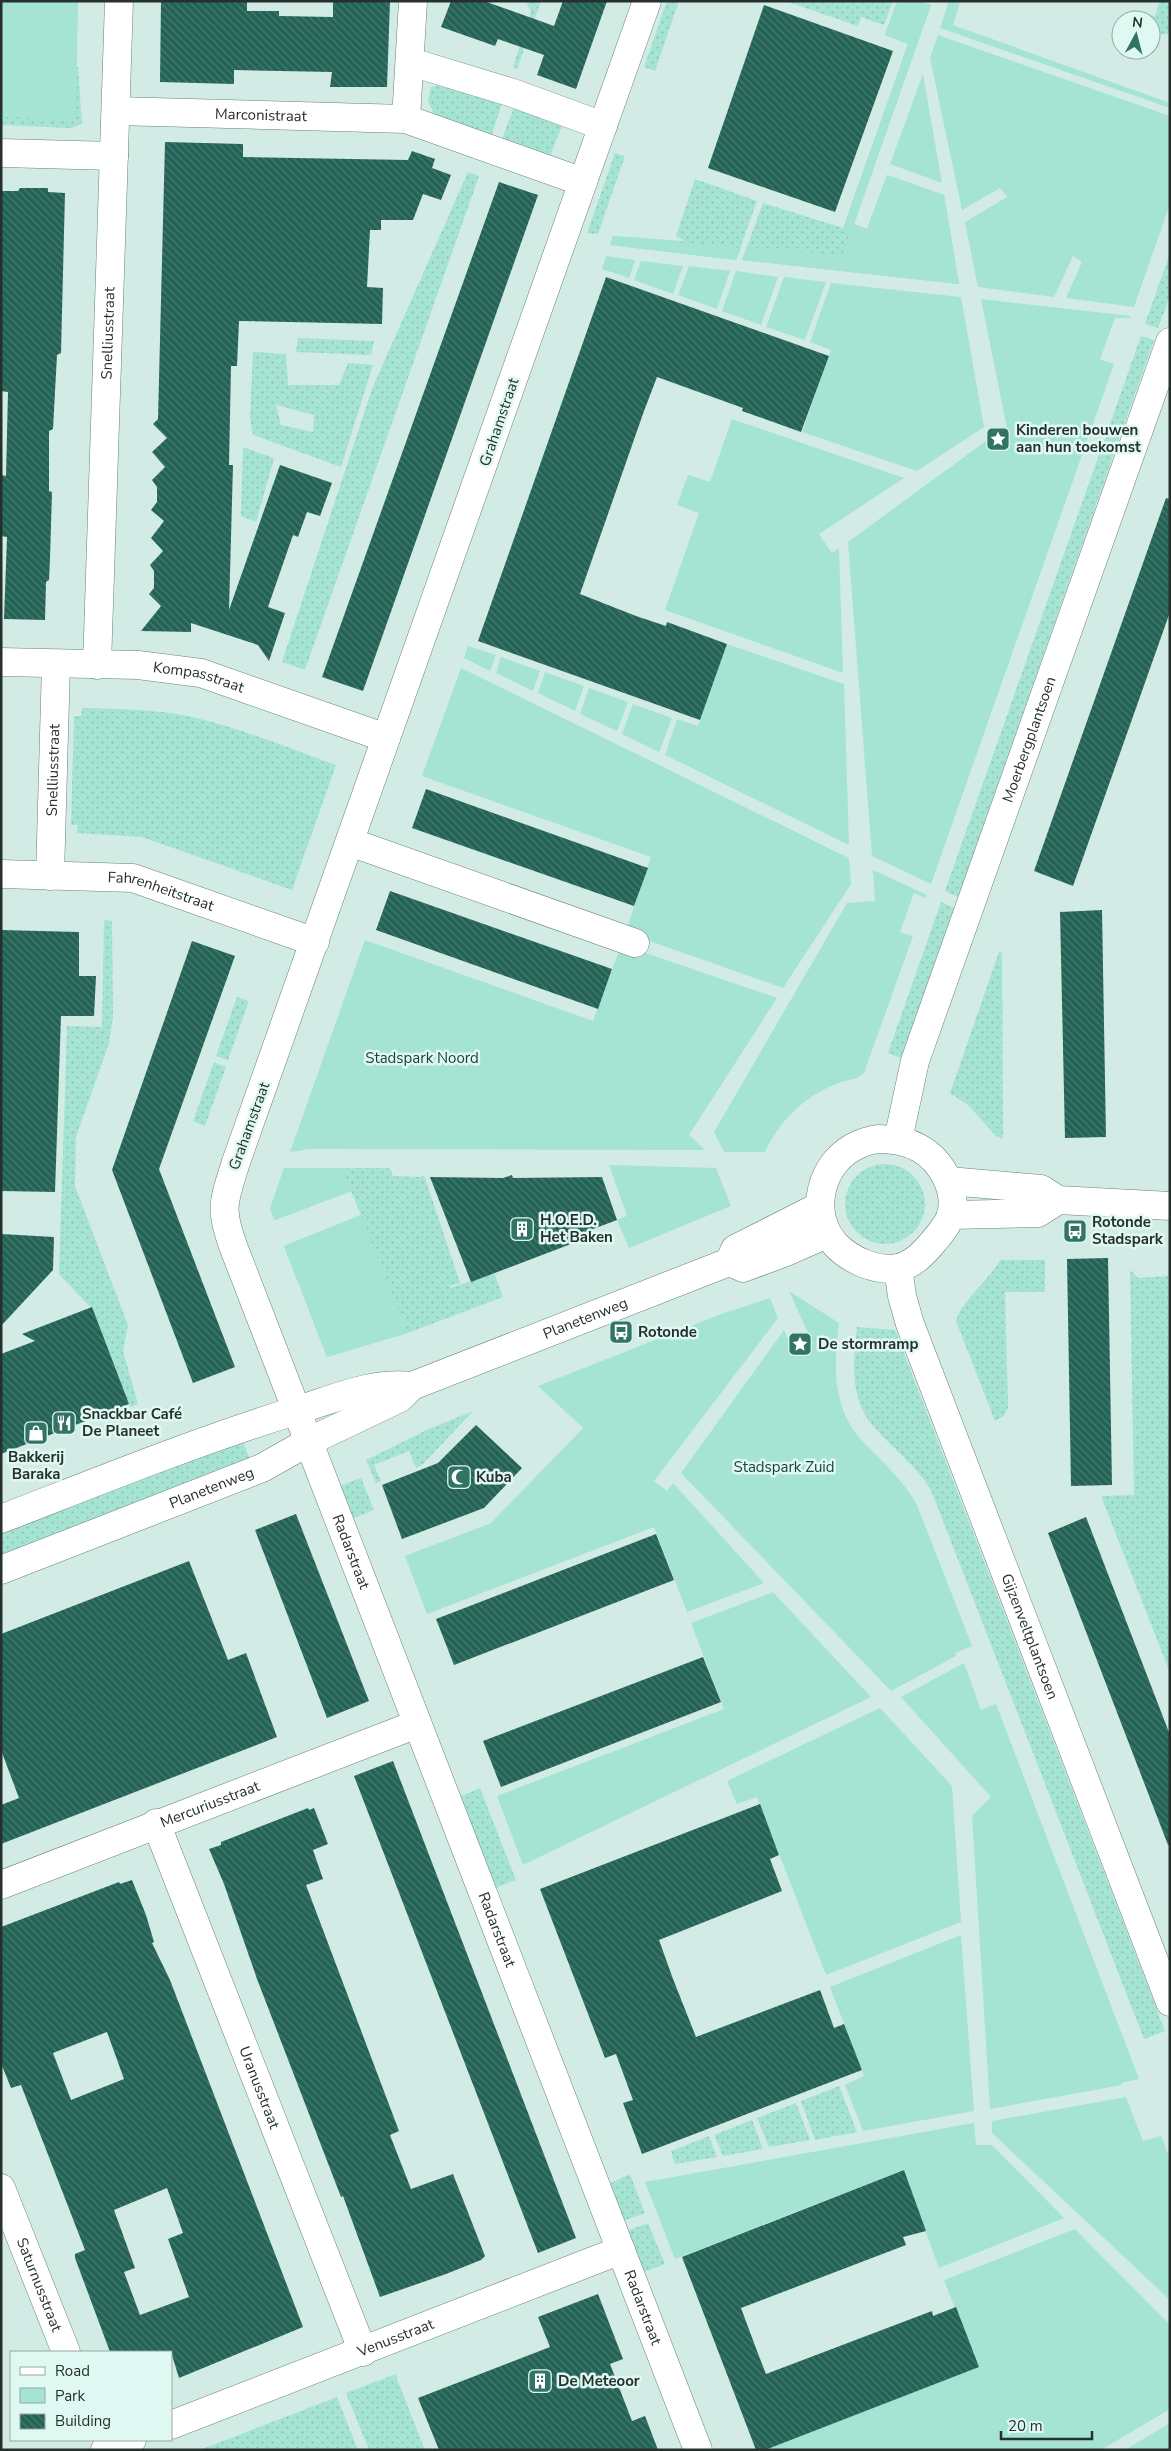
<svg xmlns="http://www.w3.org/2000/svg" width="1171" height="2451" viewBox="0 0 1171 2451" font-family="'Nunito Sans',sans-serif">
<defs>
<pattern id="grass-dots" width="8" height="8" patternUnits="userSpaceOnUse" patternTransform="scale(1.25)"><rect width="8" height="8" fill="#a5e3d3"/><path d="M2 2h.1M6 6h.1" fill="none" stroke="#8ec3b5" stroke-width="1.8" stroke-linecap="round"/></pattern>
<pattern id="building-back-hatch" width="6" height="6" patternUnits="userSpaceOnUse" patternTransform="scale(1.25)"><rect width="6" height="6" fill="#236356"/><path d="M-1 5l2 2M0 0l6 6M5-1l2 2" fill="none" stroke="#4a7a70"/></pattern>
</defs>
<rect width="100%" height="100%" fill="#d2ece5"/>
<path fill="url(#grass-dots)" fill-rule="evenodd" d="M 526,1 L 541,1 L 517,69 L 513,67 L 531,12 Z
M 667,1 L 679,1 L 655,71 L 644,67 Z
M 893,1 L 884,25 L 861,17 L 858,26 L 788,2 Z
M 897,1 L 919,1 L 931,5 L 854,224 L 867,229 L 887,175 L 944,195 L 959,284 L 742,260 L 763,203 L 843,228 L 908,44 L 885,35 Z
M 1160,1 L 1170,1 L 1170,34 L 1151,34 L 1151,20 L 1131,20 L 1135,10 L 1155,16 Z
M 1,45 L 58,67 L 78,67 L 82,124 L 71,128 L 1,125 Z
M 447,83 L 502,103 L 491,137 L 434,114 L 428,101 L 431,87 Z
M 514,107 L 562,126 L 550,156 L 502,139 Z
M 615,153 L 625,156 L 598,234 L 587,233 Z
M 468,172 L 479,176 L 305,670 L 282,662 L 372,389 Z
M 695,179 L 757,201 L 736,260 L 610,245 L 613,236 L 685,241 L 676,236 Z
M 1170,253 L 1170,296 L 1158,328 L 1145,324 Z
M 1141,336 L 1154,340 L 958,897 L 945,891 Z
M 298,338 L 374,341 L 371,355 L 296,352 Z
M 253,352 L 286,354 L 288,385 L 339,385 L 348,363 L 373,365 L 341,467 L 253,435 L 250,418 ZM 276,405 L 314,415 L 313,432 L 281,425 Z
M 243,447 L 274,458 L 256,522 L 241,516 Z
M 82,708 C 118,709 156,709 192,717 C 241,728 288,748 336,765 L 292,890 L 142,837 L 77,833 L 78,825 L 71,825 L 74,716 L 81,716 Z
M 941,902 L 954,908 L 901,1058 L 888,1053 Z
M 104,920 L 112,921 L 113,1017 L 109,1043 L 76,1137 L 75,1186 L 128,1325 L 123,1351 L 138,1404 L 130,1407 L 93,1310 L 59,1274 L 67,1026 L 102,1027 Z
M 999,952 L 1002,953 L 1003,1139 L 996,1136 L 968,1105 L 950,1093 Z
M 237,997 L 249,1001 L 228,1060 L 216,1056 Z
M 214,1062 L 226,1067 L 205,1126 L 193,1121 Z
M845 1204a40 40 0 1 1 80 0a40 40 0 1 1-80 0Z
M 284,1168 L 390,1168 L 393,1176 L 420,1177 L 424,1175 L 460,1283 L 450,1286 L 450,1288 L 494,1273 L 503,1297 L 408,1333 L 327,1357 L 284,1246 L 361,1215 L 351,1191 L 275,1220 L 270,1209 Z
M 1000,1260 L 1045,1260 L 1045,1292 L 1005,1292 L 1008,1408 L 1004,1416 L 995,1421 L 956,1321 C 961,1302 989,1280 1000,1260 Z
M 1130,1270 L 1138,1278 L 1168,1276 L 1170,1673 L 1101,1496 L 1134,1495 Z
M 857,1327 L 895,1330 L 1165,2031 L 1144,2039 L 931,1490 C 916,1465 893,1449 874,1427 C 849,1398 853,1362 857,1327 Z
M 473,1411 L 423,1464 L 416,1468 L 409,1451 L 374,1465 L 381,1481 L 376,1483 L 366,1460 L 429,1429 Z
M 240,1435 L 252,1464 L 1,1561 L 1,1527 Z
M 361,1478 L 374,1510 L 352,1519 L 340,1486 Z
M 480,1788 L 516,1880 L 495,1888 L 459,1797 Z
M 839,2086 L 857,2132 L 815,2140 L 801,2101 Z
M 796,2103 L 810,2140 L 769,2147 L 757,2118 Z
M 752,2120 L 763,2149 L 723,2156 L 714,2135 Z
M 709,2136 L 717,2157 L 675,2164 L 671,2151 Z
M 630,2174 L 645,2213 L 623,2221 L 609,2184 Z
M 648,2223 L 665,2264 L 644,2272 L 627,2231 Z
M 396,2374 L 397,2379 L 425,2450 L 369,2450 L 346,2393 Z
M 337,2397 L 358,2450 L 200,2450 Z"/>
<path fill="#a5e3d3" d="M 1,1 L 78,1 L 76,119 L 1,117 Z
M 897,1 L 919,1 L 931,5 L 854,224 L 867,229 L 887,175 L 944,195 L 959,284 L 742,260 L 747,247 L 842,255 L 851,232 L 843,229 L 908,44 L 885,35 Z
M 949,1 L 960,3 L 953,25 L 1170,103 L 1170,108 L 940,28 Z
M 938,35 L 1170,116 L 1170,204 L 1134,307 L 1066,298 L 1082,262 L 1073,256 L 1054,297 L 978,287 L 965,222 L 1007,197 L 1000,188 L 962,210 L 930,58 Z
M 923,74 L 942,183 L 890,164 Z
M 613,236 L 741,248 L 736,260 L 610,245 Z
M 606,256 L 635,260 L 629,278 L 602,269 Z
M 641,261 L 683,266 L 673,294 L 634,280 Z
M 689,266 L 730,271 L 717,309 L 678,295 Z
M 736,271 L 778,277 L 761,325 L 722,311 Z
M 784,277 L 826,282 L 805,340 L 766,327 Z
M 831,283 L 961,297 L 984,427 L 917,471 L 802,432 L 831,350 L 810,342 Z
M 981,299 L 1131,316 L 1130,318 L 1115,318 L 1100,359 L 1114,364 L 931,884 L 872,856 L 848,542 L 986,441 L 988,447 L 1010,443 Z
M 732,419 L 904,478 L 819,534 L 832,553 L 839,548 L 843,673 L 665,610 L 699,513 L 677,505 L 688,475 L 710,482 Z
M 727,644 L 844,684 L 849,845 L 665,755 L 677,719 L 698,726 Z
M 468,646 L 496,655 L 490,671 L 464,658 Z
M 501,657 L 540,671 L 533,691 L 496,673 Z
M 461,668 L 849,858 L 851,884 L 783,988 L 638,937 L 627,928 L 651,857 L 422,776 Z
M 545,672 L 584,686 L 575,711 L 538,693 Z
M 589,688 L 628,702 L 617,731 L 580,714 Z
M 633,704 L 672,718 L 659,752 L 622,734 Z
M 873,870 L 927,895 L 926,898 L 914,893 L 900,932 L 913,936 L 864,1073 C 856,1081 845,1079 836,1084 C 804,1097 780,1120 765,1152 L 724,1152 L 714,1132 L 847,903 L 875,901 Z
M 365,940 L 593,1021 L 620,948 L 634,949 L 777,998 L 689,1135 L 705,1150 L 309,1149 L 290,1152 Z
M 609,1165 L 716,1168 L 731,1206 L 629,1248 L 617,1220 L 627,1216 Z
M 284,1168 L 343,1168 L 352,1191 L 275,1220 L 270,1209 Z
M 361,1215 L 408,1333 L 327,1357 L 284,1246 Z
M 789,1291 L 839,1323 C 834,1367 831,1408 864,1443 C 884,1463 903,1480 917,1505 L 972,1646 L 955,1653 L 956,1656 L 891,1691 L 681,1473 L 784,1330 L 794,1353 L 813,1344 Z
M 770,1298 L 778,1318 L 654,1481 L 667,1491 L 673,1483 L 764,1583 L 687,1612 L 654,1527 L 427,1614 L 405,1556 L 491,1523 L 583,1428 L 538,1386 L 724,1313 Z
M 773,1592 L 871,1697 L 523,1865 L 497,1796 L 724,1709 L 691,1623 Z
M 964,1663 L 981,1710 L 996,1704 L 1139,2079 L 1121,2083 L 1122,2085 L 990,2109 L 972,1816 L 991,1797 L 901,1697 Z
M 880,1708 L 952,1786 L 961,1922 L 826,1975 L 757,1797 L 737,1804 L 727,1781 Z
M 961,1935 L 974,2111 L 863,2131 L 845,2085 L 864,2076 L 830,1987 Z
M 1126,2097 L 1143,2141 L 1161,2136 L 1170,2159 L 1170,2300 L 992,2133 L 992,2121 Z
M 974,2123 L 976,2145 L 992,2145 L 1064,2218 L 939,2268 L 903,2170 L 675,2259 L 645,2182 Z
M 1075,2229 L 1170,2325 L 1170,2409 L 1101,2450 L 765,2450 L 978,2367 L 944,2280 Z
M 1170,2423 L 1170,2450 L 1125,2450 Z"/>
<path fill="url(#building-back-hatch)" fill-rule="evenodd" d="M 161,1 L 247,1 L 247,11 L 279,11 L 279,16 L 333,17 L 333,1 L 390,1 L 387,87 L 330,87 L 332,72 L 234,70 L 234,84 L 160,82 Z
M 451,1 L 484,1 L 554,26 L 563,1 L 607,1 L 576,89 L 537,75 L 544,55 L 498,39 L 495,46 L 441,27 Z
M 764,5 L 893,51 L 835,212 L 708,168 Z
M 165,142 L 243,144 L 243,157 L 408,160 L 412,151 L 435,159 L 432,168 L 451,175 L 441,200 L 423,194 L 413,220 L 381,220 L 381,230 L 370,230 L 367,287 L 383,288 L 382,324 L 239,321 L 237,366 L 231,366 L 229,465 L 233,465 L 229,610 L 280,465 L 332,483 L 320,516 L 307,512 L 298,537 L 293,535 L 268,607 L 285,613 L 269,661 L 258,645 L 191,623 L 191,632 L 141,631 L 161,606 L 149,594 L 154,588 L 154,571 L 150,565 L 163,551 L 151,538 L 164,521 L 151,510 L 157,502 L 157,487 L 152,480 L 165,467 L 152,452 L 167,438 L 153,424 L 158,419 Z
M 499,182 L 538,195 L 363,691 L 322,677 Z
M 20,188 L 48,188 L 48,192 L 65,193 L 61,353 L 57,355 L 53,429 L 49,431 L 49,491 L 52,492 L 50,559 L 49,580 L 46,582 L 45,620 L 4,619 L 7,537 L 1,536 L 1,475 L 6,476 L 8,392 L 1,391 L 1,191 L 18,191 Z
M 606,277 L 829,356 L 801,432 L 742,411 L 743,408 L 657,377 L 644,411 L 580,594 L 636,616 L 666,626 L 667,622 L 727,644 L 700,720 L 478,641 Z
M 1166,498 L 1170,499 L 1170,612 L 1073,886 L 1034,871 Z
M 426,789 L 648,868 L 634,906 L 412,828 Z
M 390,891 L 612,969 L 598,1009 L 376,930 Z
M 1102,910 L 1106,1137 L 1065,1138 L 1060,912 Z
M 1,930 L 79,932 L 79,976 L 96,976 L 94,1016 L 61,1016 L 55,1192 L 1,1191 Z
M 192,941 L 235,956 L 159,1169 L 235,1367 L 193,1383 L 112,1170 Z
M 512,1175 L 513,1178 L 602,1177 L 617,1220 L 569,1238 L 571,1244 L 471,1282 L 430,1177 L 503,1178 Z
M 1,1234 L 54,1237 L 53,1270 L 1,1326 Z
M 1108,1258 L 1112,1485 L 1071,1486 L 1067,1259 Z
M 92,1307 L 129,1404 L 1,1454 L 1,1354 L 35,1341 L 22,1334 Z
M 476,1425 L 522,1468 L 484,1508 L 402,1539 L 382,1485 L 438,1463 Z
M 296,1514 L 369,1701 L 327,1718 L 255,1530 Z
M 1086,1517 L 1170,1735 L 1170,1845 L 1168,1845 L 1048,1533 Z
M 656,1534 L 674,1580 L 454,1665 L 436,1619 Z
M 189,1561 L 228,1660 L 246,1653 L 277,1737 L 1,1844 L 1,1805 L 19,1798 L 1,1750 L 1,1634 Z
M 703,1657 L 721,1702 L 501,1787 L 483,1741 Z
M 393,1761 L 576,2238 L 538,2253 L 354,1776 Z
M 760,1804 L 779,1855 L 770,1859 L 782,1891 L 659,1940 L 673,1979 L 696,2037 L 820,1990 L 834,2028 L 844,2024 L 862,2070 L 642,2154 L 623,2103 L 633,2100 L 616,2054 L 605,2058 L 540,1889 Z
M 308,1808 L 309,1810 L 314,1808 L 328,1844 L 313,1850 L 323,1879 L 306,1885 L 399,2131 L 390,2135 L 411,2189 L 453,2174 L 485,2256 L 481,2260 L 446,2274 L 380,2297 L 343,2196 L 341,2197 L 257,1979 L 224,1884 L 209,1849 L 221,1845 L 221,1842 Z
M 132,1880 L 146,1915 L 154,1942 L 152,1943 L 170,1980 L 303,2327 L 179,2378 L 171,2352 L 110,2352 L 75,2258 L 75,2254 L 85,2250 L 21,2085 L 11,2088 L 1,2063 L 1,1927 L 119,1882 L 120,1884 ZM 107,2032 L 124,2079 L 71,2100 L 53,2053 ZM 167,2188 L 183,2233 L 168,2239 L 189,2297 L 140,2315 L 124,2272 L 135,2268 L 114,2210 Z
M 904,2170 L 926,2231 L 903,2237 L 906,2245 L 741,2308 L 757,2351 L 766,2374 L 932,2311 L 933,2316 L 956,2307 L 979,2367 L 765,2450 L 756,2450 L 682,2257 Z
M 598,2294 L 623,2359 L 610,2364 L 632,2421 L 645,2416 L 658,2450 L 439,2450 L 418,2398 L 550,2347 L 538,2317 Z"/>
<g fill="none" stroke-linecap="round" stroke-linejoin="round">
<g stroke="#69807a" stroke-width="29">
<g id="street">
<path id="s1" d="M 647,1 L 236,1162 C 223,1203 219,1209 235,1251 L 698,2450"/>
<path d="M 411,62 L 513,93 L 603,126"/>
<path id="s2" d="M 116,111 L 406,119 L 583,182"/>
<path d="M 406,119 L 413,1"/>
<path d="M 1,153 L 114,156"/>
<path id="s3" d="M 1,662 L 138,665 L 201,673 L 386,738"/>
<path id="s4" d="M 97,665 L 119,1"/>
<path d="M 350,842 L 635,943"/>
<path id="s5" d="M 1,874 L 133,878 L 315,942"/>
<path id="s6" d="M 50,876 L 56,664"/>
<path id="s7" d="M 156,1823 L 363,2352"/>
<path id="s8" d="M 1,1885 L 417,1724"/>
<path id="s9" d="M 1,2188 L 66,2352"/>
<path id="s10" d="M 171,2425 L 621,2250"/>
<path d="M 105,2450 L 132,2440"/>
</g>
</g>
<g stroke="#69807a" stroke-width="29">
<g id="secondary">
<path d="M 878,1139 C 893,1139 906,1141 919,1148 C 941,1160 958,1190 951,1215 C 948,1225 940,1234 934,1241 C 925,1252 913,1265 898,1268 C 877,1272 850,1260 836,1245 C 807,1214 820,1160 860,1144 C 866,1141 872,1140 878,1139 Z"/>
<path id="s11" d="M 898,1140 L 915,1061 L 1170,342"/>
<path d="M 949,1181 L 1041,1189 L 1058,1200 L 1170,1206"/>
<path d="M 951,1215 L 1038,1213 L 1058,1200"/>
<path d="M 729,1262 L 735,1249 L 820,1206"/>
<path id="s12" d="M 898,1268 L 902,1296 L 910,1324 L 1170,2002"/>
<path d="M 1,1519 C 99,1481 197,1441 298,1410 C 334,1399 373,1381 412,1386"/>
<path id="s13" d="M 1,1570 L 262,1468 L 310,1441 L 400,1398 L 412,1386 L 729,1262 L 743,1268 L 786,1252 L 827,1234"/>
</g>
</g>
<use href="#street" stroke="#fff" stroke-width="28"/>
<use href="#secondary" stroke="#fff" stroke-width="28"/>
</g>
<defs>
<g id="sight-square" transform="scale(1.25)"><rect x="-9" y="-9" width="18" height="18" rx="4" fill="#317466" stroke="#dff9f2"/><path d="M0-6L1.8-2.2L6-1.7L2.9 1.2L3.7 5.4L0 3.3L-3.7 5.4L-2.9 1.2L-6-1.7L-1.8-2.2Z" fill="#fff"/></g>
<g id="building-square" transform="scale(1.25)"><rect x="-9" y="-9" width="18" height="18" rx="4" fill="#317466" stroke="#dff9f2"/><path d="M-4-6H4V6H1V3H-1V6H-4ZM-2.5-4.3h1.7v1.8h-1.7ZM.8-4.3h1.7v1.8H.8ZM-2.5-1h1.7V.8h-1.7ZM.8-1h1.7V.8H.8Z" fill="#fff"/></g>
<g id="bus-square" transform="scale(1.25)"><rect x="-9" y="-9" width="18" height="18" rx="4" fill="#317466" stroke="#dff9f2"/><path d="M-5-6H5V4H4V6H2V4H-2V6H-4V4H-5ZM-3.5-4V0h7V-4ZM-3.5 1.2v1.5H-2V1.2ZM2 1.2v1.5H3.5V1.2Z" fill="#fff"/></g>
<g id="restaurant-square" transform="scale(1.25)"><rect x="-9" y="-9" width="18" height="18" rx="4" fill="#317466" stroke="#dff9f2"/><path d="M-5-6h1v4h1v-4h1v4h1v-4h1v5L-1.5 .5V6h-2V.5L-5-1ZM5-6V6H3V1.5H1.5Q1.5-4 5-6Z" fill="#fff"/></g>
<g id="shop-square" transform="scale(1.25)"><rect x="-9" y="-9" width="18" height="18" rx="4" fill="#317466" stroke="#dff9f2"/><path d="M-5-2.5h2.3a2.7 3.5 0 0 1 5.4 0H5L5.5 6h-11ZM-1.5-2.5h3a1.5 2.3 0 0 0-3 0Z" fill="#fff"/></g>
<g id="mosque-square" transform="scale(1.25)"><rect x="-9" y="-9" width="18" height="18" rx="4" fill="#317466" stroke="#dff9f2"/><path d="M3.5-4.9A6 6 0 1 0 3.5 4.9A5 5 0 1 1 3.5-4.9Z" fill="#fff"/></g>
</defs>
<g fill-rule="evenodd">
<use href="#sight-square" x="998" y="439"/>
<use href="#building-square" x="522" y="1229"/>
<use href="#bus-square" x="1075" y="1231"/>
<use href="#bus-square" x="621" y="1332"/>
<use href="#sight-square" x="800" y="1344"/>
<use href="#restaurant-square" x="64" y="1423"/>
<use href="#shop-square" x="36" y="1433"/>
<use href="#mosque-square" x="459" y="1477"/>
<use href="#building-square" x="540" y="2381"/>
</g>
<g text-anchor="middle" stroke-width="5" stroke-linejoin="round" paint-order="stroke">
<g font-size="15" fill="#26302d" stroke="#dff9f2">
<text dy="5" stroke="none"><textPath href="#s2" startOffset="145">Marconistraat</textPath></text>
<text dy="5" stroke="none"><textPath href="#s4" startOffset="332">Snelliusstraat</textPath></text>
<text transform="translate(499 422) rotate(-71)" y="5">Grahamstraat</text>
<text dy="5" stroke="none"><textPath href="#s3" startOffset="199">Kompasstraat</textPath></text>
<text dy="5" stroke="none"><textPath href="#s11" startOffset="422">Moerbergplantsoen</textPath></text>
<text dy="5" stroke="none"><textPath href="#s6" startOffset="106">Snelliusstraat</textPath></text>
<text dy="5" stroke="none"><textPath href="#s5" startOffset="162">Fahrenheitstraat</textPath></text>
<text transform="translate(249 1126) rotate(-70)" y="5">Grahamstraat</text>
<text dy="5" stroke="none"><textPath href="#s13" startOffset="638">Planetenweg</textPath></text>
<text dy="5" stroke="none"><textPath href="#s13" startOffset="226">Planetenweg</textPath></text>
<text dy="5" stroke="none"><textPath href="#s1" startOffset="1646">Radarstraat</textPath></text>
<text dy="5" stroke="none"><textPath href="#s12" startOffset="392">Gijzenveltplantsoen</textPath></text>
<text dy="5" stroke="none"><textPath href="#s8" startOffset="224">Mercuriusstraat</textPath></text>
<text dy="5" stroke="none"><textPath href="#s1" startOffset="2051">Radarstraat</textPath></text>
<text dy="5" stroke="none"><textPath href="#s7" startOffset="284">Uranusstraat</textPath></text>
<text dy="5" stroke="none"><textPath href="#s9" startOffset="104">Saturnusstraat</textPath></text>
<text dy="5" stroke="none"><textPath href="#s1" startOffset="2456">Radarstraat</textPath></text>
<text dy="5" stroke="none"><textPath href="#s10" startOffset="241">Venusstraat</textPath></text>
</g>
<g font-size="15" font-weight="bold" fill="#26302d" stroke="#dff9f2" text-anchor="start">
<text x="1016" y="435">Kinderen bouwen<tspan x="1016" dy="17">aan hun toekomst</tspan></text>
<text x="540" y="1225">H.O.E.D.<tspan x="540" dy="17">Het Baken</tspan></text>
<text x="1092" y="1227">Rotonde<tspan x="1092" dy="17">Stadspark</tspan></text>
<text x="638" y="1337">Rotonde</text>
<text x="818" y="1349">De stormramp</text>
<text x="82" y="1419">Snackbar Café<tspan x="82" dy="17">De Planeet</tspan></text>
<text x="36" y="1462" text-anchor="middle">Bakkerij<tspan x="36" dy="17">Baraka</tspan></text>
<text x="476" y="1482">Kuba</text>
<text x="558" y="2386">De Meteoor</text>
</g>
<g font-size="15" fill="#1c423a" stroke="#dff9f2">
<text x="422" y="1063">Stadspark Noord</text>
<text x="784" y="1472">Stadspark Zuid</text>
</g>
</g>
<rect width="1171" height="2451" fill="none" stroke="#26302d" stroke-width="5"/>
<rect x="10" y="2351" width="162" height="90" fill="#dff9f2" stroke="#95a9a3"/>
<rect x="20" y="2367" width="25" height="8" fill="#ffffff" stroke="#95a9a3"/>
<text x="55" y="2376" font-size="15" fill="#26302d">Road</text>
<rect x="20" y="2388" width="25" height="15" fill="#a5e3d3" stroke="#95a9a3"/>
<text x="55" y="2401" font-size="15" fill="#26302d">Park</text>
<rect x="20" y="2414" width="25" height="15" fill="url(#building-back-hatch)" stroke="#95a9a3"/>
<text x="55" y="2426" font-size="15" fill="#26302d">Building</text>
<g transform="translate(1136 35) rotate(7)"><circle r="24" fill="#dff9f2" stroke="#95a9a3"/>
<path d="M0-4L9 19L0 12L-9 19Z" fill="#317466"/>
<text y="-8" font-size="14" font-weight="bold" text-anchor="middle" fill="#26302d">N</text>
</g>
<path d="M1001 2431v8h91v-8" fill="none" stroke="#26302d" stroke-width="2.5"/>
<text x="1008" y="2431" font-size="15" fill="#26302d" stroke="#dff9f2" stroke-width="4" paint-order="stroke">20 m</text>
</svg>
